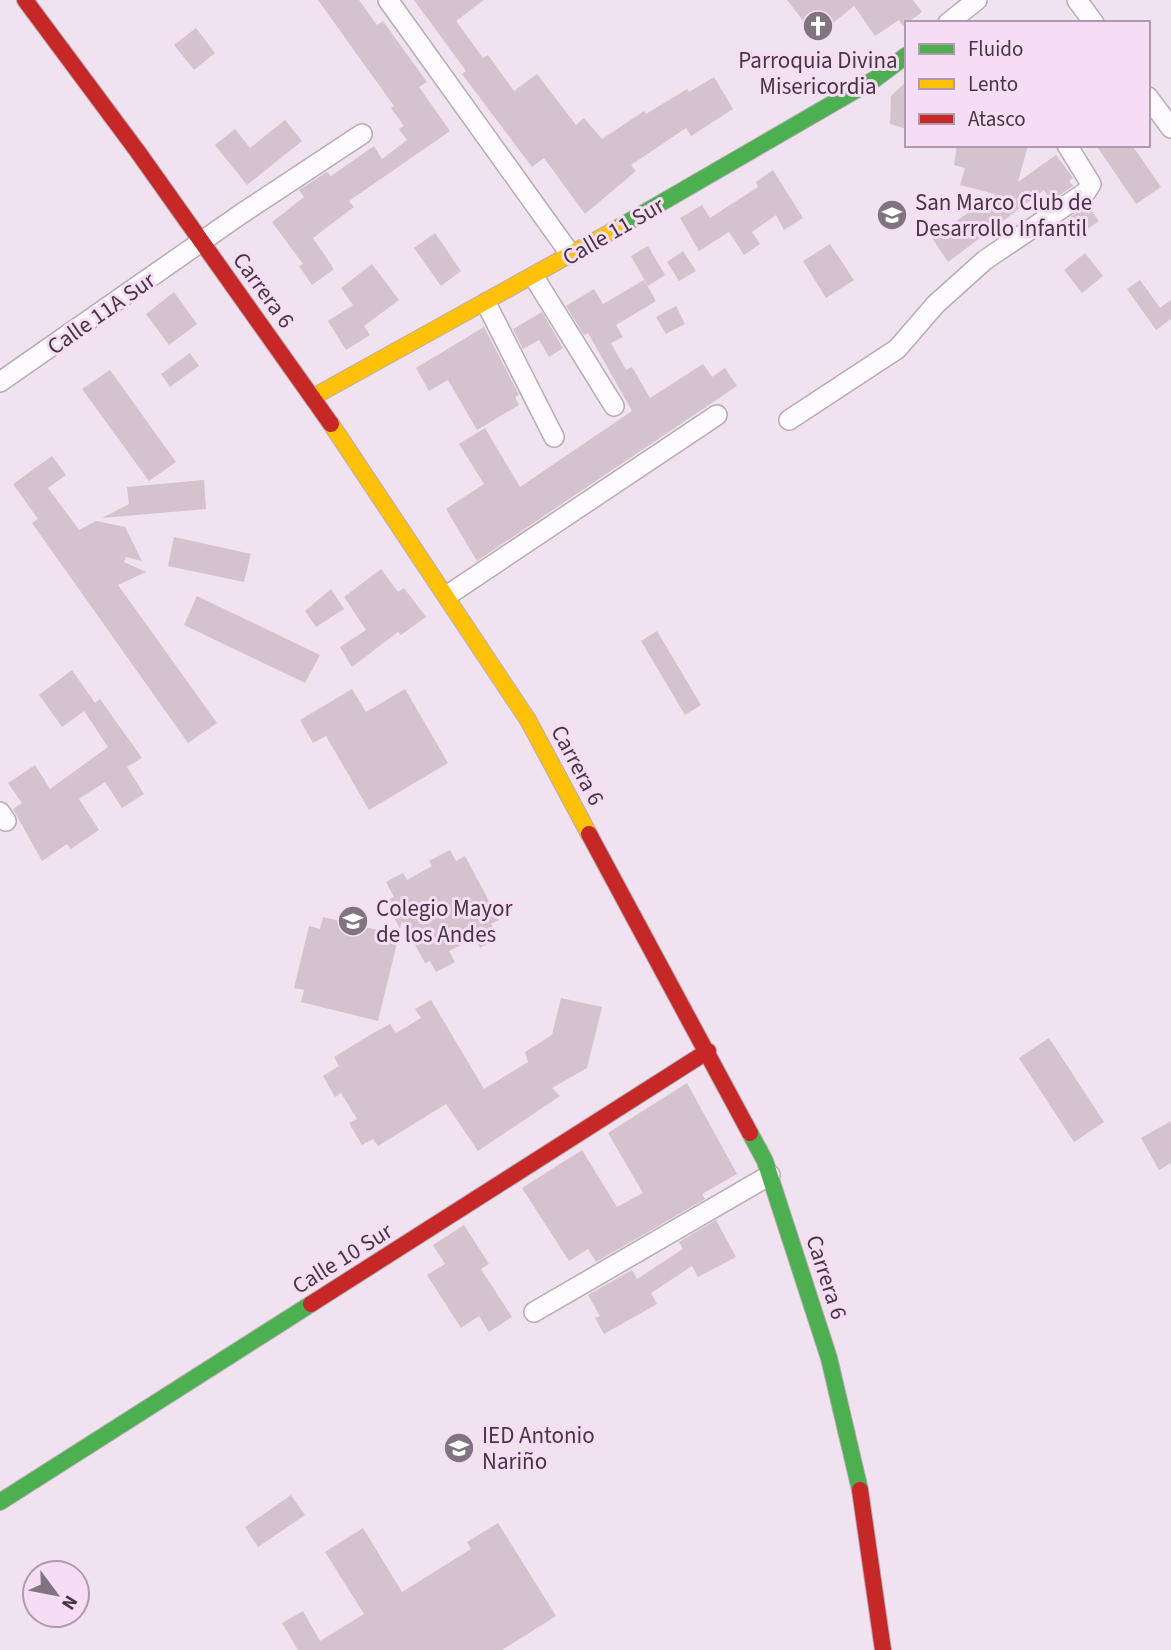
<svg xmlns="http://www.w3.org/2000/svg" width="1171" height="1650" viewBox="0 0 1171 1650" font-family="'Source Sans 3',sans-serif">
<rect width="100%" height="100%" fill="#f1e2f0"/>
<path fill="#d4c2cd" d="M 318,0 L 359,0 L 377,25 L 383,21 L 427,82 L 419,87 L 450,131 L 349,201 L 354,207 L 313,238 L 334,269 L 312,285 L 299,266 L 303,264 L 272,222 L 304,197 L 299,190 L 327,172 L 331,176 L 374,146 L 382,159 L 407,140 L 399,129 L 404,126 L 391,108 L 394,106 Z
M 414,0 L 484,0 L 456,21 L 483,58 L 488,55 L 514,91 L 537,74 L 576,125 L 584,118 L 602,139 L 644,111 L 646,114 L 687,89 L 689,92 L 714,77 L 733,109 L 691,136 L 686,128 L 631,165 L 636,171 L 585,214 L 544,158 L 532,167 L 462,74 L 466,71 Z
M 787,0 L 913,0 L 922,12 L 903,26 L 899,20 L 875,36 L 854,6 L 816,37 Z
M 196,28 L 215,53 L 194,70 L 174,45 Z
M 907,81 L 907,129 L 890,124 L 891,96 Z
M 285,120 L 302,141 L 247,185 L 215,145 L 235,129 L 250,148 Z
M 957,145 L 1028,145 L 1018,182 L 1056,155 L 1073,178 L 1069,181 L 1073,186 L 1055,198 L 1052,193 L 1048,196 L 1044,190 L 948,262 L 932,238 L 995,194 L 960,185 L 965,168 L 954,165 Z
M 1096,145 L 1132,145 L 1161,187 L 1136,204 Z
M 773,170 L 803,218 L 784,230 L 776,215 L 752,232 L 760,244 L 744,255 L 729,232 L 699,251 L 680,218 L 702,205 L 710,218 L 758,187 L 756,182 Z
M 1088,206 L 1099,221 L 1082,233 L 1070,217 Z
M 435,233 L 461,271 L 441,286 L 414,248 Z
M 830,244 L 854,280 L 826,298 L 803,261 Z
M 648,246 L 665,275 L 648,286 L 631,256 Z
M 683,251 L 696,271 L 679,281 L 667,262 Z
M 1085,253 L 1103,276 L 1082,293 L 1064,270 Z
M 372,264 L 399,300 L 364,326 L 370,335 L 346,350 L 328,321 L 353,305 L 341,288 Z
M 644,280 L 656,301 L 616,325 L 623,337 L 611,343 L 626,370 L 632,367 L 650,398 L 703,364 L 712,377 L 725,368 L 737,386 L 477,561 L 446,509 L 484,484 L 459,444 L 485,428 L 520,487 L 632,411 L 588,333 L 584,335 L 566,306 L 594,289 L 603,304 Z
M 1140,280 L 1160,308 L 1171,300 L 1171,319 L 1156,330 L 1127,289 Z
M 174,292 L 197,324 L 169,345 L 146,314 Z
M 676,306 L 685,324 L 666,334 L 656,317 Z
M 542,312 L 563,348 L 549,357 L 539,340 L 523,349 L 513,329 Z
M 484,327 L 519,395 L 515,397 L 519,405 L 477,430 L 448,380 L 429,391 L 416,368 Z
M 190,353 L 199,366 L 170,387 L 161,374 Z
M 110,370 L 176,462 L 149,481 L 82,389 Z
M 52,456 L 66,475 L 48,488 L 79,530 L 96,521 L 125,527 L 142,561 L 126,557 L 124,562 L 146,572 L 118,585 L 217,723 L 188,743 L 32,523 L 38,519 L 13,484 Z
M 204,480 L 206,509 L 102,518 L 129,504 L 127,487 Z
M 174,537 L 251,554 L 244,582 L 168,566 Z
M 381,569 L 398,592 L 404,588 L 426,617 L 401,635 L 398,632 L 352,667 L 340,647 L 366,630 L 344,597 Z
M 331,589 L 344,609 L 316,627 L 305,611 Z
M 197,596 L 320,655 L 305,683 L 184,625 Z
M 657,631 L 701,705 L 685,715 L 641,641 Z
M 72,670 L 95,703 L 100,699 L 142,758 L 127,767 L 144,794 L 122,808 L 105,782 L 79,799 L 99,830 L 71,849 L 67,844 L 42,861 L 13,809 L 22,803 L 8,783 L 35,765 L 50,789 L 108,747 L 84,711 L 62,727 L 39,695 Z
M 352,689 L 366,712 L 405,689 L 448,763 L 369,810 L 326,736 L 313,743 L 300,720 Z
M 450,850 L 456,861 L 465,856 L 499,920 L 491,924 L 498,938 L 480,948 L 475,938 L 449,951 L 455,962 L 436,972 L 430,961 L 425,963 L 402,921 L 400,929 L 385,901 L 394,897 L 386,882 L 403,873 L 407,880 L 432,866 L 429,861 Z
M 323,917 L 399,935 L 378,1021 L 301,1002 L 304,990 L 294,988 L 309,926 L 320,929 Z
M 561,998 L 602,1007 L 587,1068 L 552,1088 L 560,1096 L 478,1151 L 446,1104 L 378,1146 L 373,1139 L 362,1145 L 349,1123 L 357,1119 L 341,1093 L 335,1097 L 323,1076 L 339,1066 L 334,1057 L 375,1032 L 390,1024 L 396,1033 L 421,1018 L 415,1009 L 431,1000 L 484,1089 L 528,1062 L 525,1052 L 552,1035 Z
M 1049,1038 L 1104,1122 L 1074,1142 L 1019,1058 Z
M 687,1083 L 737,1174 L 702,1194 L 705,1199 L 596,1262 L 588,1249 L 569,1261 L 522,1188 L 582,1150 L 617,1207 L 643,1193 L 608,1133 Z
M 1171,1121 L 1171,1163 L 1159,1170 L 1141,1138 Z
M 716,1220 L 736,1257 L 698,1277 L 692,1266 L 651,1293 L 657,1304 L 604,1334 L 595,1318 L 600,1316 L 588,1295 L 632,1270 L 637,1279 L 683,1249 L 679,1242 Z
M 464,1225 L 489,1264 L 481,1269 L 512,1317 L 489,1332 L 479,1316 L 461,1328 L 427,1275 L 445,1264 L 433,1245 Z
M 291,1495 L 305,1515 L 258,1547 L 245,1527 Z
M 498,1523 L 556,1616 L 502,1650 L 298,1650 L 282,1623 L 303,1611 L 320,1641 L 364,1614 L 325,1552 L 363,1528 L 402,1592 L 471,1549 L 467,1542 Z"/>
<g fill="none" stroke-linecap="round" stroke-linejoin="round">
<g stroke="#b6abb5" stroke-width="22">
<path id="street" d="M 388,0 L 571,255
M 1077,0 L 1094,23
M 948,23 L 977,0
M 1148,97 L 1171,128
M 534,277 L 614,406
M 486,303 L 554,437
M 0,382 L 241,214 L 362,134
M 789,420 L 897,349 L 936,304 L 985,260 L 1086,192 L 1091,184 L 1067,145
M 448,595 L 717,415
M 0,812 L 6,821
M 534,1312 L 770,1175"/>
</g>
<g stroke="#b6abb5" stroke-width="18">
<path id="fast" d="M 616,229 L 875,79 L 907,55
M 750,1133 L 765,1161 L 829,1358 L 860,1490
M 0,1502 L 311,1304"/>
</g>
<g stroke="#b6abb5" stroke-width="18">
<path id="slow" d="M 313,397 L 616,229
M 331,424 L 528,720 L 589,834"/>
</g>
<g stroke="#b6abb5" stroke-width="18">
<path id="jam" d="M 25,0 L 138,152 L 331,424
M 589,834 L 750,1133
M 311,1304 L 708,1051
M 860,1490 L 883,1650"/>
</g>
<use href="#street" stroke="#fdfbfd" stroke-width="19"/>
<use href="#fast" stroke="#4caf50" stroke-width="16"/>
<use href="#slow" stroke="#ffc107" stroke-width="16"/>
<use href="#jam" stroke="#c62828" stroke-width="16"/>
</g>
<defs>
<g id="church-disc" transform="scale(1.575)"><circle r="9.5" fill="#80747f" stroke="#f7dcf5"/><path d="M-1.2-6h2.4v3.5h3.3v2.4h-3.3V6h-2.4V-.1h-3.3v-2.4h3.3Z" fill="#fff"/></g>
<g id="school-disc" transform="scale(1.575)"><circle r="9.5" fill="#80747f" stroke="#f7dcf5"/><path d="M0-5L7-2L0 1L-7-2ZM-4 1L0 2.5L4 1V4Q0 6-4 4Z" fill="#fff"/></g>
</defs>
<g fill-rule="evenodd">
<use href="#church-disc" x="818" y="26"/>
<use href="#school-disc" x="892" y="215"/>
<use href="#school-disc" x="353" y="921"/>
<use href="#school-disc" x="459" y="1448"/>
</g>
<g text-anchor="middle" stroke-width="6" stroke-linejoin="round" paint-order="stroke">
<g font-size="23" fill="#433842" stroke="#f7dcf5" text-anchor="start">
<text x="818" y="68" text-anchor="middle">Parroquia Divina<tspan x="818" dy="26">Misericordia</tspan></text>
<text x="915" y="210">San Marco Club de<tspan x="915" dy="26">Desarrollo Infantil</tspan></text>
<text x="376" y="916">Colegio Mayor<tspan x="376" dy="26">de los Andes</tspan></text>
<text x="482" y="1443">IED Antonio<tspan x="482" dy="26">Nariño</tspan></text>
</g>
<g font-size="23" fill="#433842" stroke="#f7dcf5">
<text transform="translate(613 231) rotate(-30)" y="8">Calle 11 Sur</text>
<text transform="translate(264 290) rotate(54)" y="8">Carrera 6</text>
<text transform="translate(101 313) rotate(-35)" y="8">Calle 11A Sur</text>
<text transform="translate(578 765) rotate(62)" y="8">Carrera 6</text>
<text transform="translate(342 1258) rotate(-32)" y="8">Calle 10 Sur</text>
<text transform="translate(827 1277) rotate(72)" y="8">Carrera 6</text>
</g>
</g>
<rect x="905" y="21" width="245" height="126" fill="#f7dcf5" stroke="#af9aad" stroke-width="2"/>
<rect x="919" y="44" width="35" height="10" fill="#4caf50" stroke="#af9aad" stroke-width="2"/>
<text x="968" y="56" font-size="21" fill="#433842">Fluido</text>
<rect x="919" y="79" width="35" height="10" fill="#ffc107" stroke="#af9aad" stroke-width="2"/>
<text x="968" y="91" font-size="21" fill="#433842">Lento</text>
<rect x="919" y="114" width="35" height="10" fill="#c62828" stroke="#af9aad" stroke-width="2"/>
<text x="968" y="126" font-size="21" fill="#433842">Atasco</text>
<g transform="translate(56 1594) rotate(122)"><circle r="33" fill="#f7dcf5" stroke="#af9aad" stroke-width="2"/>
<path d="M0-5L12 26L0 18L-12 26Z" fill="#80747f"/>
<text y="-10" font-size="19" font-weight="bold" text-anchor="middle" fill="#433842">N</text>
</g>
</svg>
